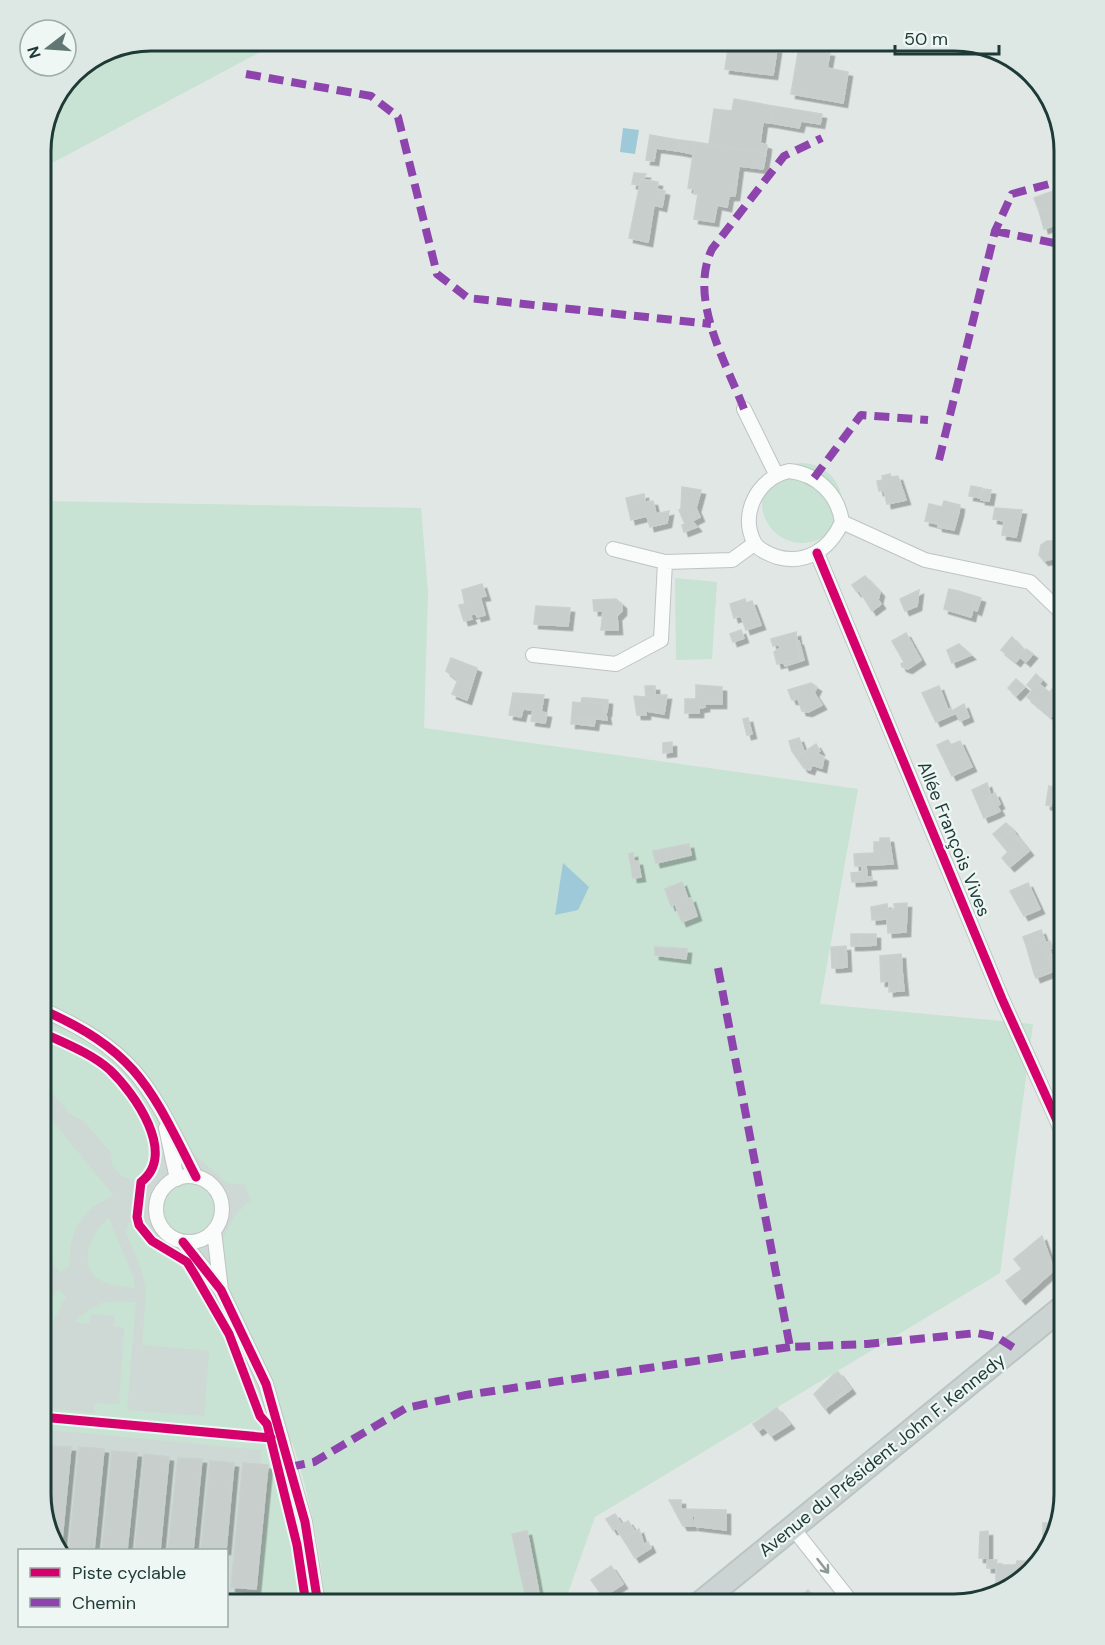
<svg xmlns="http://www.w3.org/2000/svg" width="1105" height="1645" viewBox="0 0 1105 1645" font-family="'DM Sans',sans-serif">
<defs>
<filter id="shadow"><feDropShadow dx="4.5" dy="4.5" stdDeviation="0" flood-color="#0004"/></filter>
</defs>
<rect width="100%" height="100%" fill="#e0e7e5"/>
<path fill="#ced9d5" d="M 41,986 L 119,1024 L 257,1190 L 314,1604 L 227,1604 L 226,1550 L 55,1549 L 41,1494 Z"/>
<path fill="#c8e2d3" d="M 151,41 L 281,41 L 41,169 L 41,144 L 73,73 L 109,49 Z
M762 503a40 40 0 1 1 80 0a40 40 0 1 1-80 0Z
M 41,501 L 421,508 L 428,592 L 424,728 L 858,789 L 820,1004 L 1033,1024 L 1000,1273 L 595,1517 L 564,1604 L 325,1604 C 320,1535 301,1461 276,1395 C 261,1356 221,1296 221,1256 C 221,1235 234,1213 250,1201 L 245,1185 L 227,1183 L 190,1151 L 180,1127 L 156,1089 L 122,1049 L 97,1031 L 41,1005 Z
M 675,578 L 717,582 L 712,659 L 676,660 Z
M 41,1021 C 60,1029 82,1036 99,1049 C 135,1075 180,1130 156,1177 L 143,1184 L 121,1176 L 112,1165 L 110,1152 L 84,1121 L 70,1114 L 41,1079 Z
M 41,1107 L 114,1196 C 80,1209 70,1231 69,1267 L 60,1272 L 41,1249 Z
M162 1209a26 26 0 1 1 52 0a26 26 0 1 1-52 0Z
M 109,1218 L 133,1276 L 135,1288 C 124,1287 112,1286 102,1281 C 75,1268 91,1231 109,1218 Z
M 134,1219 C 148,1221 151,1236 161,1244 C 172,1254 186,1257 196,1268 L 235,1338 L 240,1350 L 242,1367 L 261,1415 L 272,1427 L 302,1546 L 311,1604 L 291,1604 L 291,1599 L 258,1596 L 270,1479 L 260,1477 L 261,1450 L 41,1429 L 41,1407 L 94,1413 L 95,1403 L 119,1404 L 124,1328 L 114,1326 L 115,1316 L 91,1314 L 89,1324 L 74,1322 C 100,1300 102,1301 136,1302 L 127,1410 L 204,1416 L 209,1351 L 142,1345 L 146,1292 L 141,1269 L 126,1232 L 129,1222 Z
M 59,1290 L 66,1297 L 50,1327 L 41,1335 L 41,1305 Z"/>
<path fill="#9ec9d8" d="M 623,128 L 639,130 L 635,154 L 620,152 Z
M 563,863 L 589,887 L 578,910 L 555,915 Z"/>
<path fill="#c8cecc" stroke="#c9d0ce" stroke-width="1.5" filter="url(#shadow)" d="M 729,42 L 777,49 L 773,75 L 725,69 Z
M 799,47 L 830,52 L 827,68 L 848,72 L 843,103 L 791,94 Z
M 734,99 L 773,106 L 771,123 L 763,122 L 760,143 L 767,145 L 766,153 L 709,144 L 714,109 L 732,111 Z
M 773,106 L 822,114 L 820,124 L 801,121 L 799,128 L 771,123 Z
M 650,135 L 679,140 L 678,151 L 656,148 L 654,161 L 646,160 Z
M 679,140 L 695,142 L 694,154 L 678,151 Z
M 695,142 L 766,153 L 763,169 L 739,166 L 735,196 L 729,196 L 727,207 L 717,205 L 714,222 L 694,219 L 698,194 L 694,194 L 695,189 L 688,188 Z
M 634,173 L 646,174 L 640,185 L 632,184 Z
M 641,179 L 658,182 L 657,189 L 665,191 L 662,207 L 654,205 L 648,242 L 629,238 Z
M 1064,187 L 1064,203 L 1039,211 L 1034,198 Z
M 1064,203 L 1064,222 L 1044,229 L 1039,211 Z
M 890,474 L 891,477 L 898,476 L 906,500 L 887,504 L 884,490 L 879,491 L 877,481 L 883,480 L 882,476 Z
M 971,486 L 982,488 L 980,498 L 969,496 Z
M 682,487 L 701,490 L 696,508 L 700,517 L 692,521 L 697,527 L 684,532 L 682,525 L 685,524 L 679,510 L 681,509 Z
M 983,489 L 991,490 L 989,501 L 981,500 Z
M 644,494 L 645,502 L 653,501 L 656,514 L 669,511 L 667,523 L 650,527 L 647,516 L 631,520 L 626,498 Z
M 944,501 L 960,505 L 959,512 L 954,511 L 950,527 L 925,521 L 929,504 L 942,507 Z
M 995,508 L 1022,510 L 1016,537 L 1002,535 L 1004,521 L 993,519 Z
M 954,511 L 959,512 L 954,530 L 938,527 L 938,524 L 950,527 Z
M 1047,541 L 1063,541 L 1064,565 L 1056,558 L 1044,561 L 1039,555 L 1041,545 Z
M 865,576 L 880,592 L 878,600 L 881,604 L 872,611 L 859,590 L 857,592 L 852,585 Z
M 482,584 L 486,596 L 480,597 L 485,615 L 477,617 L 476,613 L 470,615 L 472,619 L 464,621 L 459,605 L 465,604 L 462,590 Z
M 949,589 L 958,591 L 957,594 L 975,600 L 971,617 L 944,609 Z
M 919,590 L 917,606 L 905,611 L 900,599 Z
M 958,591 L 981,598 L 977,611 L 973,609 L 975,600 L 957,594 Z
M 616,599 L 622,604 L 622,611 L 617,616 L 618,630 L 601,630 L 603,611 L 594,611 L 593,600 Z
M 745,599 L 746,603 L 752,601 L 761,625 L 746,630 L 741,616 L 734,618 L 730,604 Z
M 536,606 L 570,608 L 568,626 L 534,624 Z
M 741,630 L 744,638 L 733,642 L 730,634 Z
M 796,632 L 800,658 L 777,664 L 774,652 L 780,648 L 779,644 L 773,646 L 771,639 Z
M 906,633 L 921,660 L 908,669 L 902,667 L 901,664 L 904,662 L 892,641 Z
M 1012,637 L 1024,651 L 1026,649 L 1033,654 L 1026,662 L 1020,657 L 1016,662 L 1001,650 Z
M 799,641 L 804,660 L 785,666 L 784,663 L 800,658 L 796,642 Z
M 959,644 L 971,655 L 952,663 L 947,650 Z
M 451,658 L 477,668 L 467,700 L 452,694 L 458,680 L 446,671 Z
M 1036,674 L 1042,680 L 1039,684 L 1063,703 L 1051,717 L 1027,697 L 1033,690 L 1027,685 Z
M 1016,679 L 1025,687 L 1016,696 L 1008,688 Z
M 811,683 L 817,687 L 814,693 L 822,705 L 808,712 L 802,711 L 798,699 L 792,700 L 788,690 Z
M 696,685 L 722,687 L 722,704 L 705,704 L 705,707 L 699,708 L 699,713 L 685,713 L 685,699 L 696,699 Z
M 645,686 L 655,686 L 655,698 L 646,698 Z
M 939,686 L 948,710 L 951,708 L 952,711 L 964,704 L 969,717 L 960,721 L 956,713 L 936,722 L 922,693 Z
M 1052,689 L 1064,699 L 1064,708 L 1060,713 L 1057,710 L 1063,703 L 1050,692 Z
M 513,693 L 544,695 L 541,712 L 547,713 L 545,723 L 531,721 L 533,710 L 523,709 L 521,717 L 509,715 Z
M 655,695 L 667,695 L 664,714 L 646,711 L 646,715 L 637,715 L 634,696 L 655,698 Z
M 582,698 L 588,698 L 587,702 L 604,703 L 607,720 L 579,717 L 578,724 L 571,724 L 573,702 L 581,703 Z
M 588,698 L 608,700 L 607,712 L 603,712 L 604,703 L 587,702 Z
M 579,717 L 595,719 L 594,726 L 578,724 Z
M 748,718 L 752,734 L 747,735 L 743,719 Z
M 799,738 L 804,751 L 801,754 L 798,750 L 792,751 L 789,741 Z
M 948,740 L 951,745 L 960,741 L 972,767 L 952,776 L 937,745 Z
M 672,742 L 672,752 L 663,753 L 663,743 Z
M 816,744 L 820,751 L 816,753 L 824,757 L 822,768 L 812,765 L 810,770 L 804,768 L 792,751 L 798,750 L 801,754 Z
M 987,783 L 996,813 L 984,818 L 972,790 Z
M 1049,786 L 1064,789 L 1064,804 L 1052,802 L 1051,806 L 1046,805 Z
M 995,793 L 1000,804 L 997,806 L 1000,811 L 996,813 L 989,796 Z
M 1006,823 L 1012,829 L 998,840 L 993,834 Z
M 1012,829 L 1024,848 L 1012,858 L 1016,862 L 1010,867 L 1002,858 L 1008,852 L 998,840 Z
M 1016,835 L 1029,851 L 1016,862 L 1012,858 L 1024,848 L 1014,837 Z
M 880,838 L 889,838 L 893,864 L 866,865 L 867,877 L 872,877 L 872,881 L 852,882 L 851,873 L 862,872 L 862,866 L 855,866 L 854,854 L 874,853 L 874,842 L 880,842 Z
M 689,844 L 691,855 L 656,863 L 653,851 Z
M 633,853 L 634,861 L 638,861 L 641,877 L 633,878 L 629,854 Z
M 682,882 L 688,899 L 691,898 L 697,916 L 682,922 L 675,904 L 671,906 L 665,889 Z
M 1028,883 L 1040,909 L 1024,916 L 1010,891 Z
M 907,903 L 906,932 L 888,933 L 887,919 L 872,920 L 871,907 L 887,904 L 888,910 L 895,909 L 894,904 Z
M 1041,930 L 1044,938 L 1026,945 L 1023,937 Z
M 851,934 L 860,934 L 860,946 L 851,946 Z
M 860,934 L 876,934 L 876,945 L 860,946 Z
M 1044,938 L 1046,943 L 1050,941 L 1053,948 L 1046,951 L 1052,966 L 1034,973 L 1026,945 Z
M 846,946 L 847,967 L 836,968 L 835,947 Z
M 655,947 L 687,949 L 686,959 L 655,955 Z
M 831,947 L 835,947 L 836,968 L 832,968 Z
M 1050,950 L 1057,970 L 1036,978 L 1034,973 L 1052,966 L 1046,951 Z
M 901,954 L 902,970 L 898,970 L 899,991 L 889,992 L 889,981 L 881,982 L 880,956 Z
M 898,970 L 902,970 L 904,991 L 899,991 Z
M 1042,1236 L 1054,1270 L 1021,1300 L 1006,1281 L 1022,1269 L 1014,1259 Z
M 838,1372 L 851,1389 L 831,1404 L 829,1402 L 845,1390 L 833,1375 Z
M 833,1375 L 845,1390 L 825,1409 L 814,1394 Z
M 777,1408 L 790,1424 L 771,1436 L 764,1427 L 758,1431 L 753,1424 Z
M 46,1446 L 71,1447 L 61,1550 L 55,1549 L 41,1496 Z
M 79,1447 L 104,1449 L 94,1550 L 69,1550 Z
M 112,1451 L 137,1453 L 127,1550 L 102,1550 Z
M 144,1454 L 169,1457 L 160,1550 L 135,1550 Z
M 178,1458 L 202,1459 L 193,1550 L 168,1550 Z
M 210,1461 L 234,1463 L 226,1550 L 201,1550 Z
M 243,1463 L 268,1465 L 256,1589 L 231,1587 Z
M 669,1500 L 681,1500 L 681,1509 L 726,1510 L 726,1530 L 694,1526 L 695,1516 L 692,1516 L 692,1526 L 683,1526 Z
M 615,1514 L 622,1525 L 613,1530 L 606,1519 Z
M 628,1521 L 635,1532 L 623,1539 L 616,1528 Z
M 1043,1523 L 1057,1523 L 1054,1531 L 1043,1532 Z
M 639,1529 L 644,1545 L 648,1542 L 651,1548 L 635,1558 L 623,1539 Z
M 527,1531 L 535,1572 L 521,1576 L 512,1534 Z
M 988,1531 L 988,1558 L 979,1558 L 980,1532 Z
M 1054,1531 L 1049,1549 L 1044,1554 L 1043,1532 Z
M 987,1560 L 997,1560 L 996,1565 L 1016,1565 L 1017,1561 L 1025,1561 L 1025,1574 L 1016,1578 L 1016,1582 L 1009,1590 L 996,1593 L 996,1568 L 987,1568 Z
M 611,1566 L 623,1584 L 603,1597 L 591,1580 Z
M 535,1572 L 539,1594 L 526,1597 L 521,1576 Z
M 808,1590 L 820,1604 L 796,1604 L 794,1602 Z"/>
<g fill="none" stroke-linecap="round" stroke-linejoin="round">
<g stroke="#bdc4c2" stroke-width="16">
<path id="street" d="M 744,409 L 776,474
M 789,471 C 817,474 838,494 842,522 C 830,549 806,565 777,557 C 769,554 758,550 754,542 C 739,512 759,478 789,471 Z
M 842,522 L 925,560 L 1030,582 L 1064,615
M 613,549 L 665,562 L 732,560 L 754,544
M 817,553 L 1002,999 L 1064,1136
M 533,655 L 616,664 L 661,640 L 665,562
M 41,1009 C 138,1052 150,1087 196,1177
M 166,1128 L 177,1179
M156 1209a33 33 0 1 1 66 0a33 33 0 1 1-66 0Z
M 214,1231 L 221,1290
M 183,1242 L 221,1290 L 266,1384 L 305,1522 L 318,1604
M 792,1527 L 853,1604"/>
</g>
<g stroke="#bac4c2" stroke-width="26">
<path id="primary" d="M 699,1604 L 1064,1306"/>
</g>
<use href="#street" stroke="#fafbfb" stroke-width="14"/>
<use href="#primary" stroke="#ccd4d3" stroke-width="22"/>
<path stroke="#8e44ad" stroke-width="8" stroke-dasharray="15 8" stroke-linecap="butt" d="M 246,74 L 371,96 L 398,117 L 437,274 L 468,298 L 711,324
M 995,231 L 1064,245
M 744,409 C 726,362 688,299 712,249 L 784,156 L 822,138
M 939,460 L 995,231 L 1012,194 L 1064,180
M 814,478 L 861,415 L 928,420
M 718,968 L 790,1347 L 867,1344 L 977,1333 L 997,1337 L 1014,1348
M 290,1467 L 314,1462 L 406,1408 L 466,1395 L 790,1347"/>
<g stroke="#eef7f3" stroke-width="13">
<path id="cycleway" d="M 817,553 L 1002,999 L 1064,1136
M 41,1009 C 138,1052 150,1087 196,1177
M 41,1032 C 64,1043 91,1053 110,1070 C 134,1093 178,1154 141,1182 L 137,1217 L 139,1225 L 152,1241 L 187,1262 L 195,1275 L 229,1334 L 260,1416 L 267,1424 L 297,1545 L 306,1604
M 183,1242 L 221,1290 L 266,1384 L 305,1522 L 318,1604
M 41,1417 L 271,1438"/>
</g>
<use href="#cycleway" stroke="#d6006c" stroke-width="9"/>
</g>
<defs><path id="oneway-shaft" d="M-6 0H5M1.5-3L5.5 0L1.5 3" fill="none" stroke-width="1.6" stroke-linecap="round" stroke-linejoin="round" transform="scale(1.5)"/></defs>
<use stroke="#8c9a98" href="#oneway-shaft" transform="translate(823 1566) rotate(52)"/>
<g text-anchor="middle" stroke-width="4.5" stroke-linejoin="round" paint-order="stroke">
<g font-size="18" fill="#1e3a36" stroke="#eef7f3">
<text transform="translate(954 839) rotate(68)" y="6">Allée François Vives</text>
<text transform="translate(882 1455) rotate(-39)" y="6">Avenue du Président John F. Kennedy</text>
</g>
</g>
<path d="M0 0H1105V1645H0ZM151 51H954A100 100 0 0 1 1054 151V1494A100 100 0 0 1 954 1594H151A100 100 0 0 1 51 1494V151A100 100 0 0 1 151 51Z" fill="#dde8e4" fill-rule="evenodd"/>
<path fill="none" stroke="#1e3a36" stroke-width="3" d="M151 51H954A100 100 0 0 1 1054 151V1494A100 100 0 0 1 954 1594H151A100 100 0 0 1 51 1494V151A100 100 0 0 1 151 51Z"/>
<rect x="18" y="1549" width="210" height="78" fill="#eef7f3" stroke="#9baba7" stroke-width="1.5"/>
<rect x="30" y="1568" width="30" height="9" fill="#d6006c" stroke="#9baba7" stroke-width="1.5"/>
<text x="72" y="1579" font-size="18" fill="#1e3a36">Piste cyclable</text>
<rect x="30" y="1598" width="30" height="9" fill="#8e44ad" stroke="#9baba7" stroke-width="1.5"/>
<text x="72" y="1609" font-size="18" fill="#1e3a36">Chemin</text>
<g transform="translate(48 48) rotate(253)"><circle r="28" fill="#eef7f3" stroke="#9baba7" stroke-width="1.5"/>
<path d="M0-4.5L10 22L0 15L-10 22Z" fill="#627773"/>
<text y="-9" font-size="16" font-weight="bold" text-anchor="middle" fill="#1e3a36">N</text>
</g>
<path d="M895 45v9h104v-9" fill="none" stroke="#1e3a36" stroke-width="3"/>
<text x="904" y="45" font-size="18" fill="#1e3a36" stroke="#eef7f3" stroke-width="4.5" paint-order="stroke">50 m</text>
</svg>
